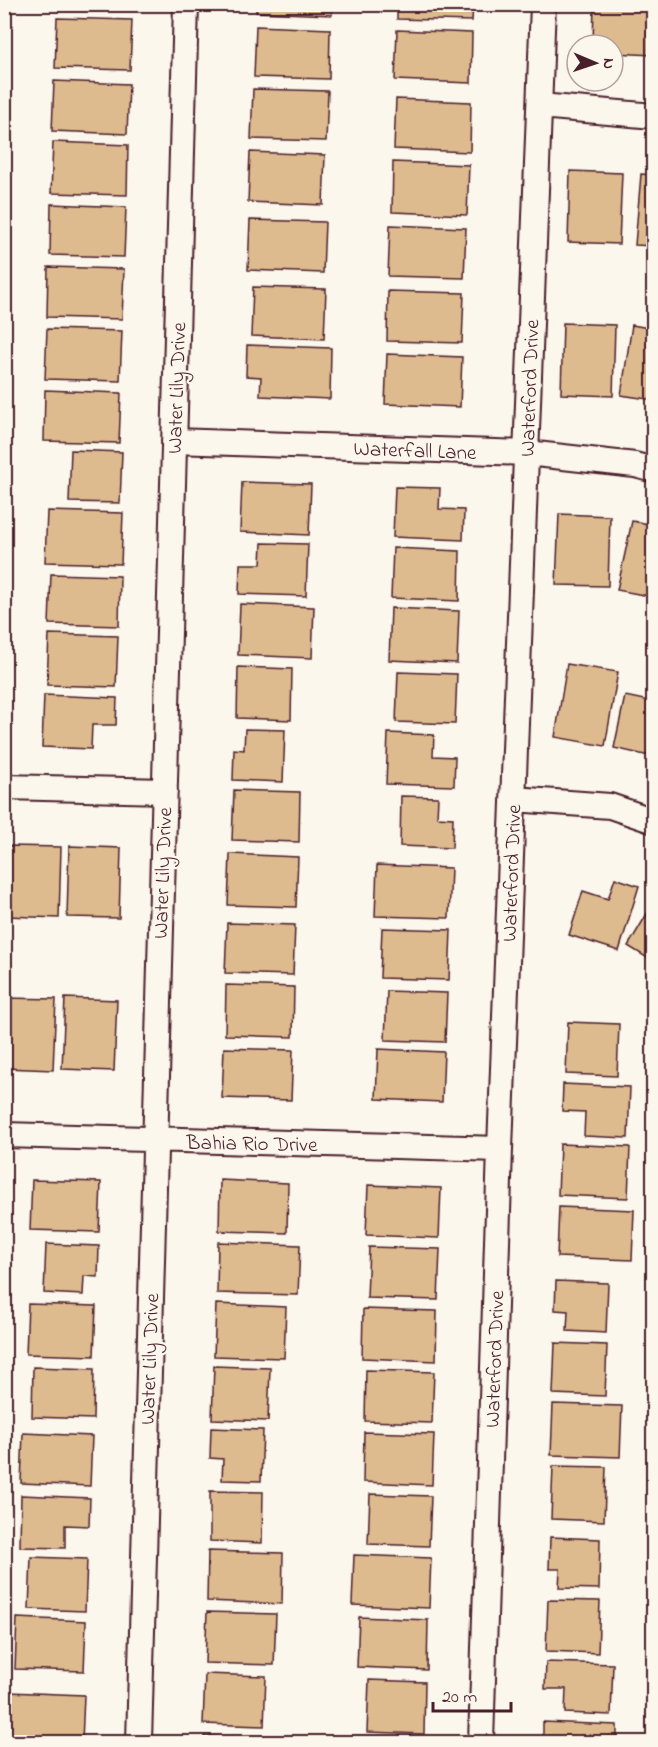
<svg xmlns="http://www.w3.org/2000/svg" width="658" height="1747" viewBox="0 0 658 1747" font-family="'Indie Flower',sans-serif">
<rect width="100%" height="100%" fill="#fbf7ec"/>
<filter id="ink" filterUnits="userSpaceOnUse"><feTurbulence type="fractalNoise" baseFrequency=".0167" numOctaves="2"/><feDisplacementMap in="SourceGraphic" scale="12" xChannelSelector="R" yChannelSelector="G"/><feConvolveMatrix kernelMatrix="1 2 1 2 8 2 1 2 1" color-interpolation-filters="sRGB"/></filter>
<g filter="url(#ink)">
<path fill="#deba8f" stroke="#4a1f2b" stroke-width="1.5" d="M 55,4 L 130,4 L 130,9 L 55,6 Z
M 257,4 L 332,4 L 332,15 L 256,12 Z
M 397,4 L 473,4 L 472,21 L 397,19 Z
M 594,4 L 654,4 L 654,55 L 613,53 L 613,45 L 593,45 Z
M 57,18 L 132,20 L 130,70 L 55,68 Z
M 256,26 L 330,29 L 329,79 L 254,77 Z
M 397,30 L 472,33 L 471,83 L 395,80 Z
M 54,81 L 129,84 L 127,134 L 52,131 Z
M 253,89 L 328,91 L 326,141 L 251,139 Z
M 396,99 L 471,102 L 470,152 L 394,149 Z
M 53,142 L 128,145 L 127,195 L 51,193 Z
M 250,152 L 325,155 L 323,205 L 248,202 Z
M 393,162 L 469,165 L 467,215 L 392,212 Z
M 570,171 L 622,173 L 619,244 L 568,242 Z
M 641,174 L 654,175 L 654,246 L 635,245 Z
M 51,204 L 126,207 L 124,257 L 50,255 Z
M 250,220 L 325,222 L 323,273 L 248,270 Z
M 390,225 L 466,228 L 464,278 L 388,276 Z
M 48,267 L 124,269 L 122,319 L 47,317 Z
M 253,287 L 326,289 L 324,339 L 251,336 Z
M 388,291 L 464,293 L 462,343 L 387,341 Z
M 563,323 L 615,325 L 613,396 L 561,394 Z
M 632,325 L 654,329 L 654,400 L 621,395 Z
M 47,329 L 122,331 L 120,381 L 45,379 Z
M 247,345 L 331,348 L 330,399 L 260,396 L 261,377 L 246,376 Z
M 387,354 L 462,357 L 460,407 L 385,404 Z
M 45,390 L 121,393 L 119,443 L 44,441 Z
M 71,450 L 122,452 L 120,503 L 69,502 Z
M 242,482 L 311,484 L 309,535 L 240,532 Z
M 395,487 L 440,488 L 439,509 L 464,510 L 463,540 L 393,537 Z
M 47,511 L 123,513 L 121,564 L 45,562 Z
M 559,514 L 610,516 L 608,586 L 556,585 Z
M 632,521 L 654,525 L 654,597 L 617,590 Z
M 262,543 L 308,544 L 306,596 L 239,594 L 240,564 L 261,564 Z
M 393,548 L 460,551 L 459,601 L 391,598 Z
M 51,574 L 120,576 L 119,626 L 49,624 Z
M 240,604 L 314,607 L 312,658 L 238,655 Z
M 391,608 L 459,611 L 457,663 L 389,660 Z
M 49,634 L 118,636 L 116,687 L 47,685 Z
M 567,664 L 618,672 L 605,746 L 555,737 Z
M 238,667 L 292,669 L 291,720 L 237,718 Z
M 398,672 L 457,674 L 455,724 L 396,722 Z
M 44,695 L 117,698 L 116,725 L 92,725 L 91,749 L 42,747 Z
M 625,696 L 654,702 L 654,757 L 614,748 Z
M 245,729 L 285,730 L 283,782 L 233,780 L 234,749 L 244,750 Z
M 388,733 L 434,735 L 433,756 L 455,757 L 454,786 L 386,784 Z
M 234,790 L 300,792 L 299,842 L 232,840 Z
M 401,796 L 438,797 L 437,817 L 453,818 L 452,848 L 400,846 Z
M 9,846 L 61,847 L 59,918 L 7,916 Z
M 69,846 L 121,848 L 119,918 L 67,917 Z
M 230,854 L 298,857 L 296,907 L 228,905 Z
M 377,865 L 451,868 L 449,918 L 375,916 Z
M 615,878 L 639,886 L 619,951 L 569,935 L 583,891 L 608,899 Z
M 654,902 L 654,962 L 628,946 Z
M 227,923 L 295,925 L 293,975 L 225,973 Z
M 382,928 L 451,930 L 449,980 L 380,978 Z
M 226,985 L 294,987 L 293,1037 L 225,1035 Z
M 387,991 L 447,993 L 445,1042 L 385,1040 Z
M 4,998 L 56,999 L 53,1070 L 4,1068 Z
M 65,998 L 117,1000 L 114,1071 L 62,1069 Z
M 568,1022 L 619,1024 L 617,1076 L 566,1074 Z
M 224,1048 L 293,1050 L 291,1100 L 222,1098 Z
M 378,1049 L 444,1052 L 442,1102 L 376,1099 Z
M 563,1084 L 630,1087 L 628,1138 L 584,1136 L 585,1112 L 562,1111 Z
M 560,1144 L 630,1147 L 628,1198 L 558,1195 Z
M 32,1180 L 101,1182 L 99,1232 L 30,1230 Z
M 220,1180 L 288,1183 L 287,1233 L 219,1231 Z
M 368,1185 L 441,1188 L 439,1238 L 366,1235 Z
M 559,1207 L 634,1210 L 632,1260 L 557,1257 Z
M 218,1242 L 300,1245 L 298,1295 L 217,1293 Z
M 46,1244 L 99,1246 L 98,1277 L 84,1276 L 83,1295 L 44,1293 Z
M 369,1247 L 440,1249 L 438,1300 L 367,1298 Z
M 556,1281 L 608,1283 L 606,1333 L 567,1331 L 568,1311 L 555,1310 Z
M 28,1304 L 96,1306 L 94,1356 L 26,1354 Z
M 216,1304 L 286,1307 L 284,1358 L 214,1356 Z
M 363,1309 L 437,1311 L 436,1361 L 362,1358 Z
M 555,1343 L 607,1345 L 605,1396 L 553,1394 Z
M 214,1366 L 270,1368 L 268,1421 L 212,1419 Z
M 33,1367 L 94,1369 L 93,1419 L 32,1417 Z
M 366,1370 L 434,1372 L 432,1423 L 365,1421 Z
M 553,1404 L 622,1406 L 620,1457 L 551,1455 Z
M 211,1428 L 263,1430 L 261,1481 L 222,1480 L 223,1459 L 210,1458 Z
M 364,1432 L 434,1434 L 432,1485 L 363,1482 Z
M 23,1433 L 92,1436 L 90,1486 L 21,1483 Z
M 553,1466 L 606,1467 L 604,1521 L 551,1519 Z
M 210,1491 L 263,1492 L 262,1543 L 210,1541 Z
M 370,1494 L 431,1496 L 429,1546 L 368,1544 Z
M 21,1495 L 90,1498 L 89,1526 L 65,1525 L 65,1548 L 20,1547 Z
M 550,1537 L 600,1539 L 599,1589 L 559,1588 L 560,1569 L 549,1569 Z
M 208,1551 L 283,1553 L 282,1604 L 207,1601 Z
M 354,1555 L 431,1558 L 429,1608 L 352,1605 Z
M 31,1557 L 87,1559 L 85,1611 L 29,1609 Z
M 548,1600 L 600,1601 L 598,1653 L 546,1651 Z
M 207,1612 L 276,1614 L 274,1665 L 205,1663 Z
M 359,1617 L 428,1620 L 427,1670 L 357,1667 Z
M 17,1618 L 86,1621 L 84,1671 L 15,1669 Z
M 546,1662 L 613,1664 L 611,1715 L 565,1713 L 566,1689 L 545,1689 Z
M 205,1674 L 266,1676 L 264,1726 L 203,1724 Z
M 369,1680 L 425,1682 L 424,1734 L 367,1732 Z
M 8,1692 L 84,1695 L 82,1742 L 6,1742 Z
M 543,1722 L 617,1725 L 617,1742 L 543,1742 Z
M 204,1736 L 271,1739 L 271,1742 L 203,1742 Z"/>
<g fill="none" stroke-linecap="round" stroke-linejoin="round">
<g stroke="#4a1f2b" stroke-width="28">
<path id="minor" d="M 540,106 L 654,116
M 174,441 L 527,453 L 635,465 L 654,470
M 4,787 L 165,791
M 514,799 L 610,806 L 654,821
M 4,1135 L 500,1149
M 139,1742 L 186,4
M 481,1742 L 500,1149 L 543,4"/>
</g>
<use href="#minor" stroke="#fbf7ec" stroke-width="24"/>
</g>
</g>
<g text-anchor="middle" stroke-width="4.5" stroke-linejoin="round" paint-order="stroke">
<g font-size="21" fill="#4a1f2b" stroke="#fbf7ec">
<text transform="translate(176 388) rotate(-88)" y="7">Water Lily Drive</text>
<text transform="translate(529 388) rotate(-88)" y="7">Waterford Drive</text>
<text transform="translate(415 450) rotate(2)" y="7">Waterfall Lane</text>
<text transform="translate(162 873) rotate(-88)" y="7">Water Lily Drive</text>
<text transform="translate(511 873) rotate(-88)" y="7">Waterford Drive</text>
<text transform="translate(252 1143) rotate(1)" y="7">Bahia Rio Drive</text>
<text transform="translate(149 1359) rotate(-88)" y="7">Water Lily Drive</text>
<text transform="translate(494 1359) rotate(-88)" y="7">Waterford Drive</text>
</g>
</g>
<rect width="658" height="1747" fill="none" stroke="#fbf7ec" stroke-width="24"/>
<rect x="12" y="12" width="634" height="1723" fill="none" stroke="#4a1f2b" stroke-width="2" filter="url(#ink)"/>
<g transform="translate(595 63) rotate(92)"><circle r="28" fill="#fbf7ec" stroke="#b4a19f" stroke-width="1.5"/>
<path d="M0-4.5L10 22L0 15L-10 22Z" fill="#4a1f2b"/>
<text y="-9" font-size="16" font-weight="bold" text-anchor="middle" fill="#4a1f2b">N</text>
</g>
<path d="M433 1702v9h78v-9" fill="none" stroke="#4a1f2b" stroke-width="3"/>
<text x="442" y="1702" font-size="18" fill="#4a1f2b" stroke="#fbf7ec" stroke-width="4.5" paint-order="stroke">20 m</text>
</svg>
